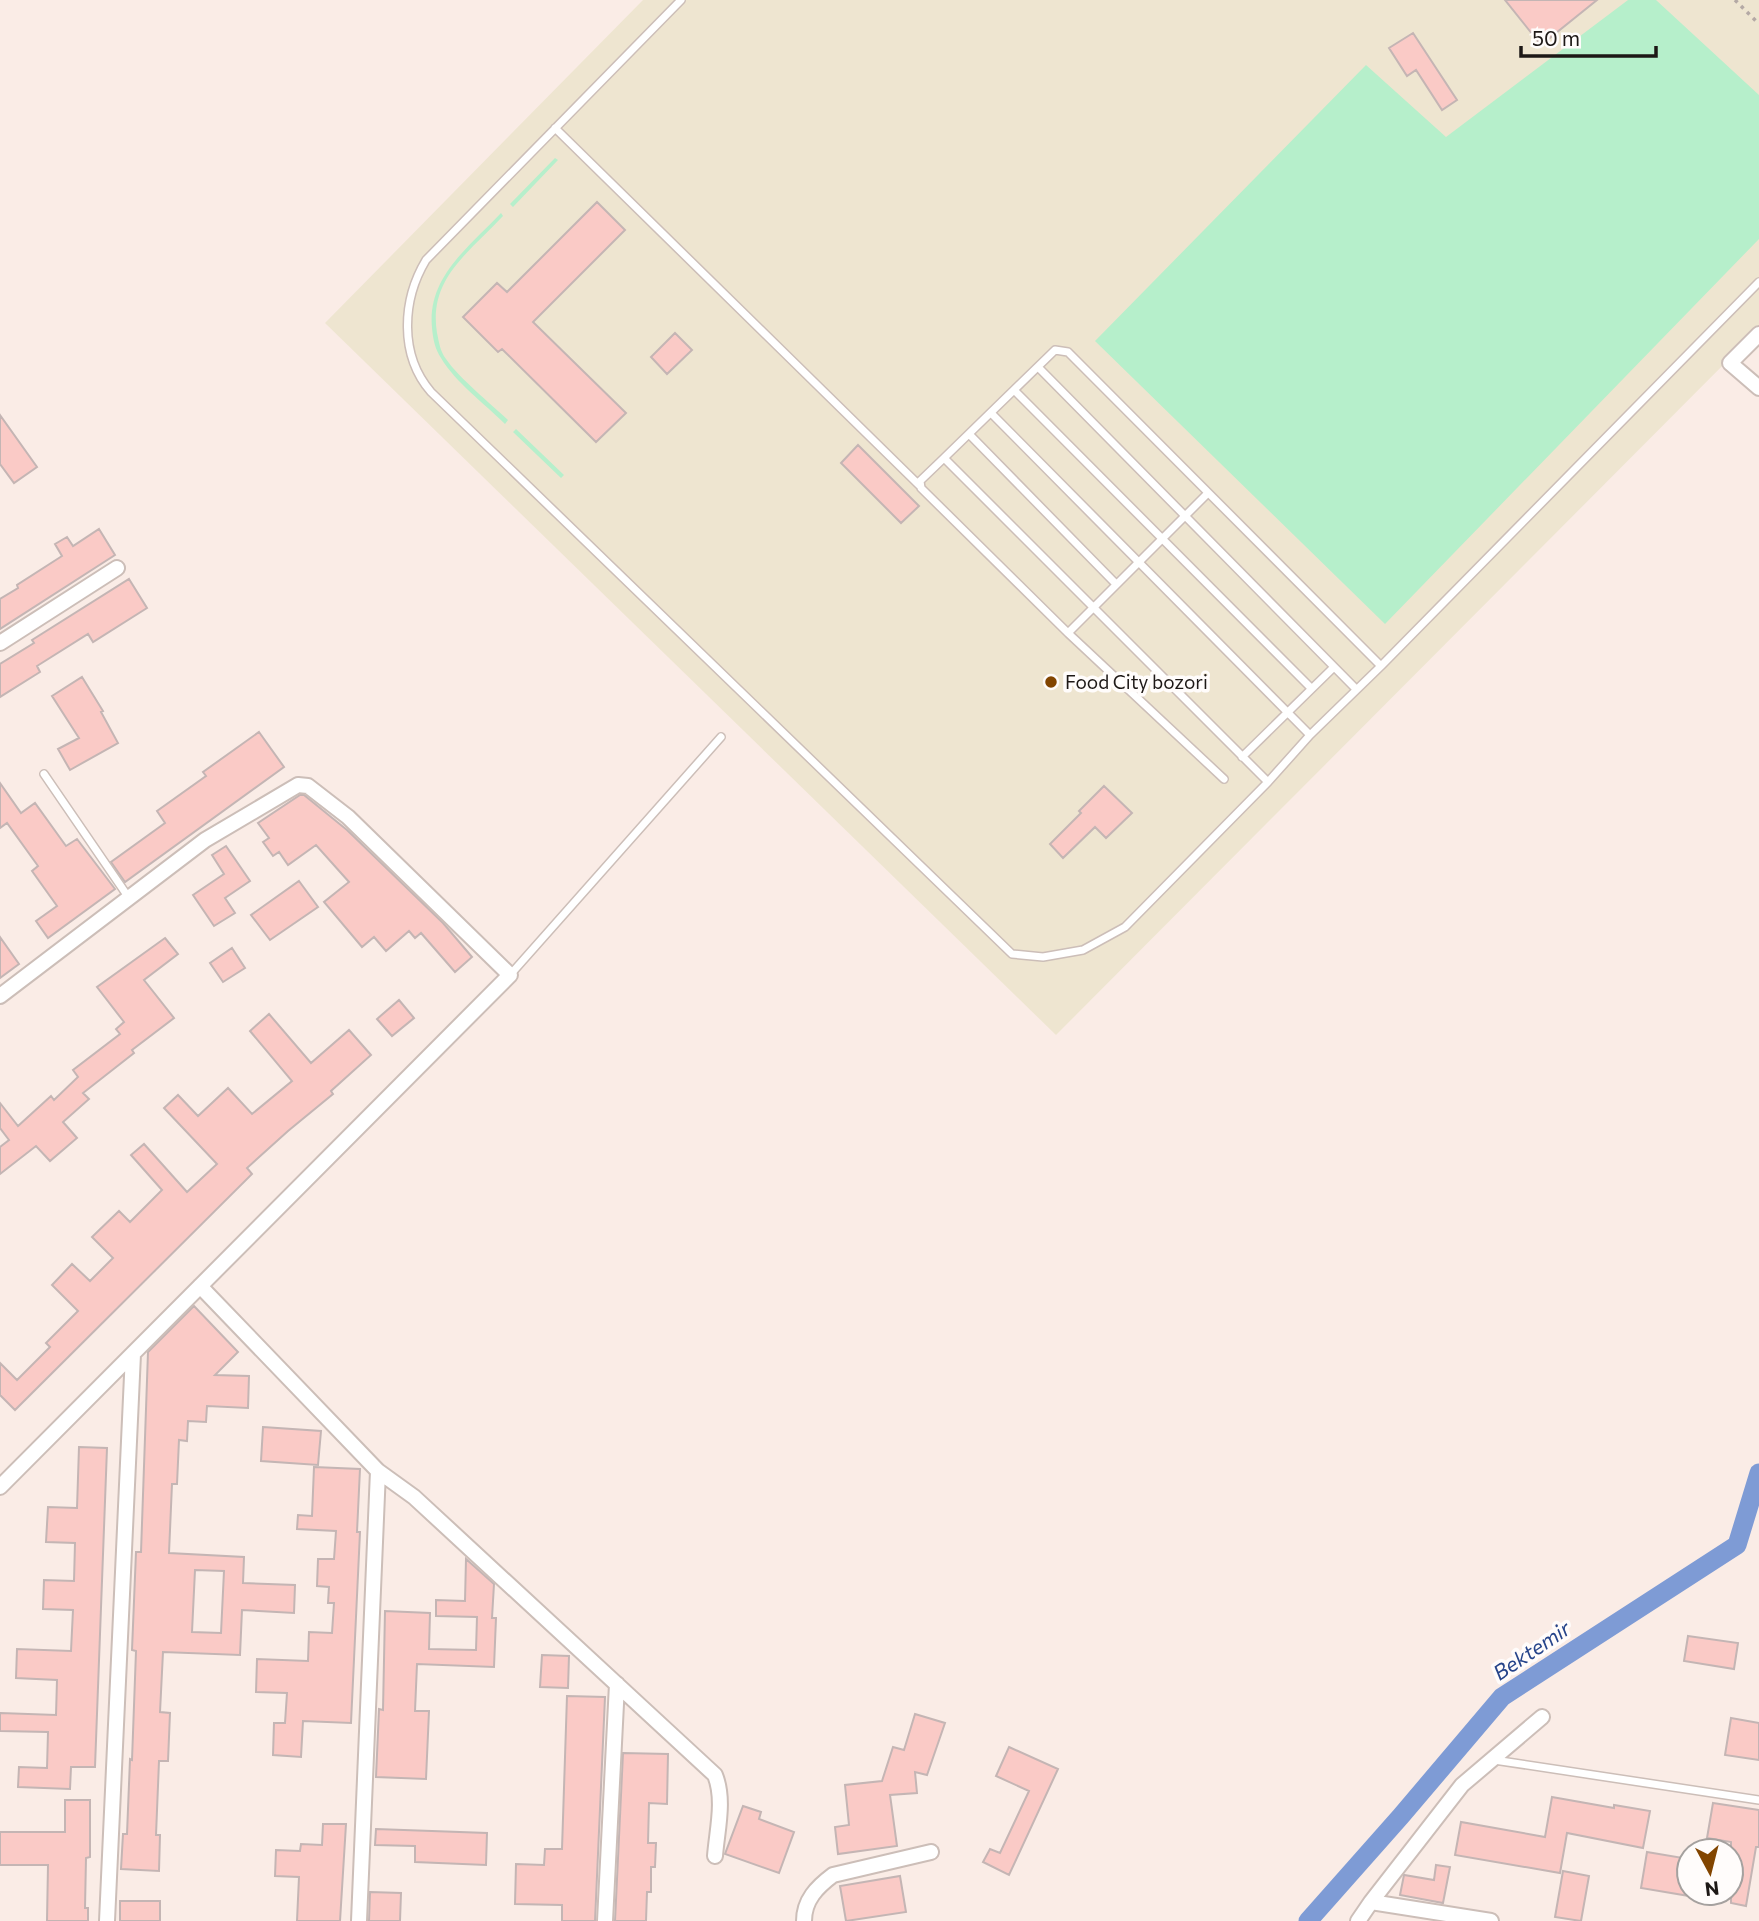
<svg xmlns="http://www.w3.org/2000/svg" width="1759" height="1921" viewBox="0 0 1759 1921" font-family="Commissioner,sans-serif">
<rect width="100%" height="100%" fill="#faece6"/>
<path fill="#eee5d0" d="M 643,0 L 1759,0 L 1759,329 L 1056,1035 L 325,323 Z"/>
<path fill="#b6efcb" d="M 1628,0 L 1656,0 L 1759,95 L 1759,239 L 1385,624 L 1095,341 L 1366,65 L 1446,137 Z
M 555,158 L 558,160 L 513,207 L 510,204 Z
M 501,213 L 503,216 C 470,252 428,278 437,333 C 439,342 440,351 446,359 C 460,379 489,402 508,420 L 505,424 C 484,403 456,383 441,358 C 435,349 433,339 432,328 C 427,277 469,247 501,213 Z
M 516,429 L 564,475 L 561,478 L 513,432 Z"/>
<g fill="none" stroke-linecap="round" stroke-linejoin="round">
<path stroke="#7e9bd5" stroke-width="19" d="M 1308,1921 L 1401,1816 L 1502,1697 L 1737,1545 L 1759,1473"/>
</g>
<path fill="#facac6" stroke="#c4b5b4" stroke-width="2" fill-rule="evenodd" d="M 1505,0 L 1597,0 L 1541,45 Z
M 1413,33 L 1457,100 L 1442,110 L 1416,70 L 1407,76 L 1389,48 Z
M 597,202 L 625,230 L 533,322 L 626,413 L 596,442 L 502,349 L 498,352 L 463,317 L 497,283 L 507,292 Z
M 675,333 L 692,350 L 667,374 L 651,357 Z
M 0,415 L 37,467 L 14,483 L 0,464 Z
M 858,445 L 919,506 L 901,523 L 841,463 Z
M 99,529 L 115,555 L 0,629 L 0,599 L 18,588 L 17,585 L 62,556 L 55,544 L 67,537 L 73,546 Z
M 129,579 L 147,608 L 93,642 L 88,634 L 37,666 L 40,672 L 0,697 L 0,664 L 34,643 L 32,640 Z
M 82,677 L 103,711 L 101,712 L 118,743 L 70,770 L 58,749 L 79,738 L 52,696 Z
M 259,732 L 284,767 L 125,882 L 111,862 L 165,823 L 157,811 L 206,776 L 203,772 Z
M 0,783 L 21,813 L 35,803 L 66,846 L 77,839 L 115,889 L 48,938 L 36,921 L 57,906 L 32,871 L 38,866 L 7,823 L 0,828 Z
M 1104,786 L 1132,813 L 1106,838 L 1095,827 L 1063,858 L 1050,844 L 1081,813 L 1079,811 Z
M 300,795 L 304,795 L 347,830 L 443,923 L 472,957 L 455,972 L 421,933 L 415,938 L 409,931 L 386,951 L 374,937 L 362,947 L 324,902 L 349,882 L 316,845 L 288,865 L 279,852 L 273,856 L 263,842 L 269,838 L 258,823 Z
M 226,846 L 250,881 L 225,898 L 235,913 L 214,926 L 193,895 L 224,874 L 212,855 Z
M 299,881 L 318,907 L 270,940 L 251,915 Z
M 0,937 L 19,964 L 0,978 Z
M 165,938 L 178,954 L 144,980 L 174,1018 L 132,1050 L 134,1053 L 83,1093 L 89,1099 L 63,1122 L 77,1138 L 50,1161 L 36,1146 L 0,1174 L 0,1147 L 9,1140 L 0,1128 L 0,1103 L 18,1126 L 51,1096 L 54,1100 L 78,1077 L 73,1070 L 120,1034 L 116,1029 L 124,1022 L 97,987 Z
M 232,948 L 245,968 L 223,982 L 210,963 Z
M 399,1000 L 414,1018 L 392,1036 L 377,1019 Z
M 269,1014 L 311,1063 L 349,1030 L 371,1055 L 331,1091 L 333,1094 L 288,1131 L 247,1168 L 252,1174 L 15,1410 L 0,1395 L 0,1363 L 17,1380 L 50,1347 L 46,1343 L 78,1311 L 52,1285 L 72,1264 L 90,1281 L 113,1258 L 92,1237 L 119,1211 L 130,1222 L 162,1190 L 131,1155 L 144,1144 L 187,1192 L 217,1164 L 164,1108 L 178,1095 L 198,1116 L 228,1088 L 252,1114 L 292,1081 L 250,1031 Z
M 194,1306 L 238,1352 L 215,1375 L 249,1376 L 248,1408 L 207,1406 L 206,1422 L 188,1421 L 187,1441 L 179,1440 L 177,1484 L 172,1484 L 169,1553 L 244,1557 L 243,1583 L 295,1585 L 294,1613 L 242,1610 L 240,1655 L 163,1652 L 160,1712 L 170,1713 L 168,1761 L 159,1761 L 156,1835 L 160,1835 L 159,1871 L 121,1869 L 123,1834 L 127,1834 L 130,1759 L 132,1760 L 136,1651 L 132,1650 L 136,1552 L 141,1552 L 148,1352 ZM 195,1570 L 224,1571 L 221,1633 L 192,1632 Z
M 263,1427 L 321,1431 L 318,1465 L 261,1461 Z
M 79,1447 L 107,1448 L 95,1767 L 71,1767 L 70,1789 L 18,1787 L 19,1767 L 47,1768 L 48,1732 L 0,1731 L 0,1713 L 56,1715 L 57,1680 L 16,1678 L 17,1649 L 71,1651 L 73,1610 L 43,1609 L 44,1580 L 74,1581 L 75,1543 L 46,1542 L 48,1507 L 77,1508 Z
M 314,1467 L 360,1469 L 357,1532 L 360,1532 L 351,1723 L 303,1721 L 301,1757 L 273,1755 L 274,1723 L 285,1723 L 287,1693 L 256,1692 L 257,1659 L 308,1661 L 309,1632 L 332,1633 L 334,1603 L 328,1603 L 329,1587 L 317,1586 L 318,1559 L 334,1559 L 336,1531 L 297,1529 L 298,1515 L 312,1516 Z
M 466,1559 L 494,1584 L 492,1618 L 496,1618 L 494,1667 L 417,1664 L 415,1711 L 429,1711 L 426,1779 L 376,1777 L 379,1709 L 383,1710 L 385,1611 L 430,1613 L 429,1649 L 476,1650 L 477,1617 L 436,1616 L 436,1600 L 465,1601 Z
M 1688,1636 L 1738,1643 L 1734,1669 L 1684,1661 Z
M 542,1655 L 569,1656 L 568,1688 L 540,1687 Z
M 567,1696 L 605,1697 L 595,1921 L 562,1921 L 562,1905 L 515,1904 L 516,1864 L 544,1865 L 545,1849 L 562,1849 Z
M 915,1714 L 945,1723 L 927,1775 L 915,1772 L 917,1793 L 890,1795 L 897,1846 L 838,1854 L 835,1827 L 849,1825 L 845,1785 L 882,1781 L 893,1747 L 904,1750 Z
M 1731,1718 L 1759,1723 L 1759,1760 L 1725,1755 Z
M 1009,1747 L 1058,1769 L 1009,1875 L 983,1862 L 990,1849 L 1000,1853 L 1029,1791 L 996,1776 Z
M 623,1753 L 668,1754 L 667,1804 L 649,1803 L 648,1843 L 656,1843 L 655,1867 L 651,1867 L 651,1892 L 647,1892 L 646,1921 L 615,1921 Z
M 1552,1797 L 1614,1808 L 1614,1805 L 1650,1811 L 1643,1848 L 1567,1833 L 1560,1873 L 1455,1855 L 1461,1822 L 1545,1837 Z
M 65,1800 L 90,1800 L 90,1857 L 86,1858 L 85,1908 L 88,1908 L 88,1921 L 47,1921 L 48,1865 L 0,1865 L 0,1832 L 65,1832 Z
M 1713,1803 L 1759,1810 L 1759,1847 L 1756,1847 L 1746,1906 L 1731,1903 L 1731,1842 L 1707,1838 Z
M 743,1806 L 761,1812 L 759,1819 L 794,1832 L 779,1873 L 725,1854 Z
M 323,1824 L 346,1824 L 340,1921 L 297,1921 L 299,1877 L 275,1876 L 276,1850 L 300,1851 L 301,1844 L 322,1845 Z
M 376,1829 L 487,1833 L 486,1865 L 415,1862 L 415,1846 L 375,1845 Z
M 1647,1852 L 1689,1859 L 1689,1896 L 1641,1888 Z
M 1436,1865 L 1450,1867 L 1443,1903 L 1400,1895 L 1404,1875 L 1434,1880 Z
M 1563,1871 L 1589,1876 L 1581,1921 L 1555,1917 Z
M 900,1876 L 906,1912 L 846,1921 L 840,1886 Z
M 370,1892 L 401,1893 L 400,1921 L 369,1921 Z
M 120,1901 L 160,1901 L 160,1921 L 120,1921 Z"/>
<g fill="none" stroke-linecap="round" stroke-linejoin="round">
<g stroke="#ccbeb8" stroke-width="10">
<path id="service" d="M 681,0 L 426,260 C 402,300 399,355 431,392 L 1012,954 L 1043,957 L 1083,950 L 1125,927 L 1268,782 L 1310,735 L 1381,666 L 1759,282
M 555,128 L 919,485
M 1038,367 L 1356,689
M 1014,390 L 1311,688
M 991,413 L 1310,735
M 969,434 L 1115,583
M 944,458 L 920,481 L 921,488 L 1068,633 L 1224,779
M 1068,633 L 1208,493
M 1242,757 L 1334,667
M 44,774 L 129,898
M 1268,782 L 944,458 L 1055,350 L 1068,352 L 1381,666
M 510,975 L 721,737
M 1494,1760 L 1759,1800"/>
</g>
<g stroke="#ccbeb8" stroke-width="18">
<path id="minor" d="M 1759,334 L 1730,363 L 1759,388
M 0,643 L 117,568
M 0,996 L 205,840 L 298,785 L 308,786 L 348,817 L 510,975 L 0,1487
M 200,1286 L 378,1471 L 359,1921
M 378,1471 L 414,1497 L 715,1775 C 725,1800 717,1830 715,1856
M 107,1921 L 133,1354
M 605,1921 L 617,1684
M 804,1921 C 804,1900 817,1887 833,1875 L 931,1852
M 1358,1921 L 1371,1902
M 1491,1921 L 1371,1902 L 1462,1785 L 1542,1717"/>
</g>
<path stroke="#b4a9a5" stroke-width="3.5" stroke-dasharray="3.5 5" stroke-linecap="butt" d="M 1735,0 L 1759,24"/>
<use href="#service" stroke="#fff" stroke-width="7"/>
<use href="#minor" stroke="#fff" stroke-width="14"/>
</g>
<circle fill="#824500" stroke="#fffcfb" stroke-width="2.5" cx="1051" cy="682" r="7"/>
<g text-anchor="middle" stroke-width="7" stroke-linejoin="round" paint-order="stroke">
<g font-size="19" fill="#1d1816" stroke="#fffcfb" text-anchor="start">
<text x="1065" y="689">Food City bozori</text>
</g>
<g font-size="21" font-style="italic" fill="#26448a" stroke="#fffcfb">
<text transform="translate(1532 1651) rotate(-34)" y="7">Bektemir</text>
</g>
</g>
<g transform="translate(1710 1872) rotate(173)"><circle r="33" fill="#fffcfb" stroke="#a5a19f" stroke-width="2"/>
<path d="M0-5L12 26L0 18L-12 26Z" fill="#824500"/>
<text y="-10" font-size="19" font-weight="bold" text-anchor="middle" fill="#1d1816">N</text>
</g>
<path d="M1521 46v10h135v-10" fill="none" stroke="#1d1816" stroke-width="3.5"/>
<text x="1532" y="46" font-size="21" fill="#1d1816" stroke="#fffcfb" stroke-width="5" paint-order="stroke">50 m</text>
</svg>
